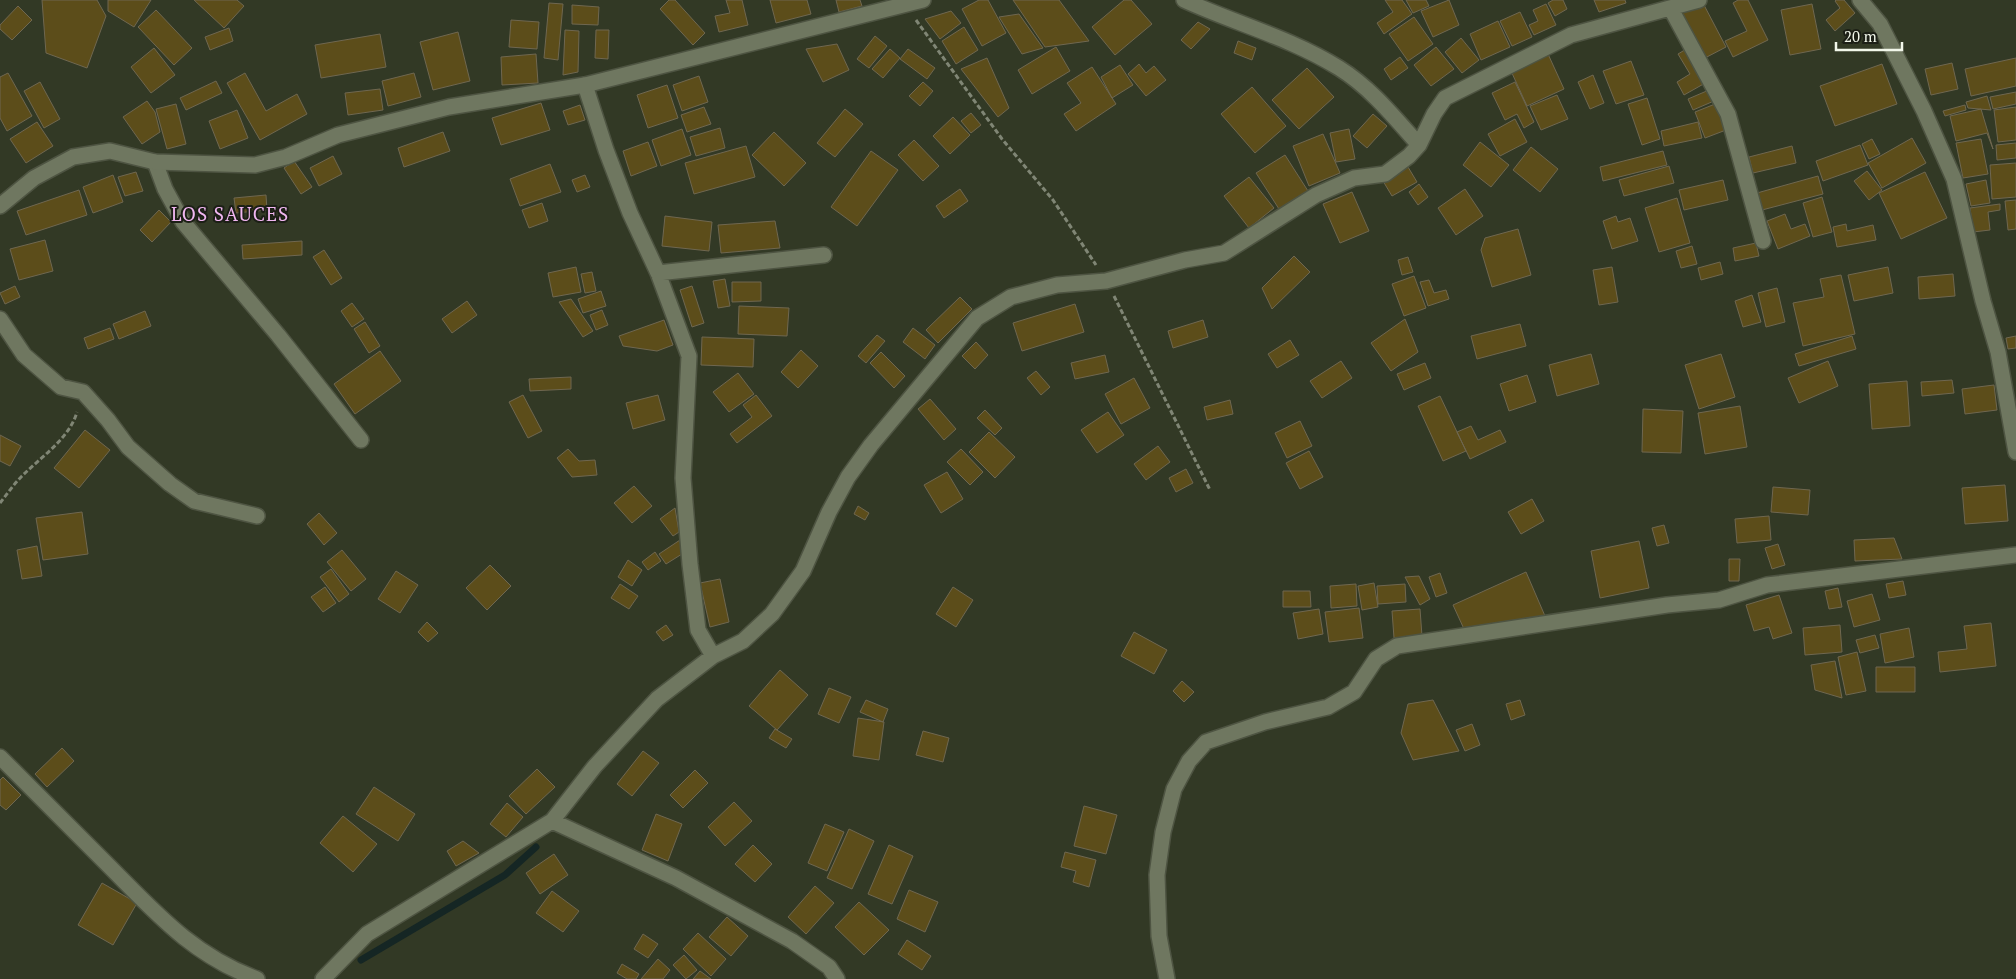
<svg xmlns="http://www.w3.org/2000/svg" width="2016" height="979" viewBox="0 0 2016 979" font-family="'PT Serif',serif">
<rect width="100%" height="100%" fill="#323925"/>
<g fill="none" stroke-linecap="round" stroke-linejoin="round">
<path stroke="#152624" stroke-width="7" d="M 361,960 L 505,875 L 536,847"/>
</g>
<path fill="#5c4d1a" stroke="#6f6750" d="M 42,0 L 97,0 L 106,16 L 87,68 L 46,53 Z
M 108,0 L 151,0 L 134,27 L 108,11 Z
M 194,0 L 237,0 L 244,6 L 224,28 Z
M 669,0 L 675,0 L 705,33 L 693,45 L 660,9 Z
M 726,0 L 742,0 L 748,25 L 719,32 L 715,16 L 730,13 Z
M 770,0 L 807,0 L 811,14 L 776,23 Z
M 836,0 L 860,0 L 862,6 L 839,12 Z
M 979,0 L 988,0 L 1006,33 L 982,46 L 962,9 Z
M 1013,0 L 1059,0 L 1089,41 L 1045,47 Z
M 1124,0 L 1131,0 L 1152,24 L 1115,55 L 1092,27 Z
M 1385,0 L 1402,0 L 1412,14 L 1384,34 L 1377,23 L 1393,12 Z
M 1406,0 L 1426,0 L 1429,6 L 1413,13 Z
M 1449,0 L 1459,25 L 1433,37 L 1421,11 Z
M 1553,0 L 1563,0 L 1567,9 L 1555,16 L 1548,3 Z
M 1594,0 L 1625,0 L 1626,3 L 1599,12 Z
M 1738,0 L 1748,0 L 1768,40 L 1733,57 L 1725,41 L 1747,31 L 1733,3 Z
M 1836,0 L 1844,0 L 1855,13 L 1835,31 L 1826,20 L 1840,8 L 1835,1 Z
M 549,3 L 563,4 L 558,60 L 544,58 Z
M 1546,4 L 1556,25 L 1534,35 L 1529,25 L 1538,21 L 1533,10 Z
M 1812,4 L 1821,49 L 1790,55 L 1781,10 Z
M 572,5 L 599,7 L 598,25 L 572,24 Z
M 1704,5 L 1726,47 L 1703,59 L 1677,10 Z
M 18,6 L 32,20 L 12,40 L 0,29 L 0,25 Z
M 156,10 L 192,48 L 174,65 L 138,27 Z
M 951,11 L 961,23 L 940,39 L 925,19 Z
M 1520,12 L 1532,37 L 1512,46 L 1500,21 Z
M 1019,14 L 1043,48 L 1022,54 L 999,17 Z
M 1414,17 L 1433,44 L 1408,61 L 1389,34 Z
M 511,20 L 539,22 L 537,49 L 509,47 Z
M 1498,21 L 1510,47 L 1481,60 L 1470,34 Z
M 1198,22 L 1210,29 L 1191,49 L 1181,40 Z
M 964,27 L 978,50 L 956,64 L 942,41 Z
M 229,28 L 233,41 L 210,50 L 205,37 Z
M 565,30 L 579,31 L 578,72 L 563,75 Z
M 596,30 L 609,30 L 608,59 L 595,58 Z
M 458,32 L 470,81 L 433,90 L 420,42 Z
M 380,34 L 386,67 L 321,78 L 315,45 Z
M 875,36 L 887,46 L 869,68 L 857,59 Z
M 1461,38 L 1479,60 L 1462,73 L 1445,52 Z
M 1238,41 L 1256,48 L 1252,60 L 1234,53 Z
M 837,44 L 849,70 L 823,82 L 806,49 Z
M 1056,47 L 1070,71 L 1032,94 L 1018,70 Z
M 1436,47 L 1454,69 L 1431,86 L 1414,65 Z
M 154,48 L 175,75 L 151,93 L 131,67 Z
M 1688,48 L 1707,82 L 1684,95 L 1677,82 L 1690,74 L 1678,54 Z
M 890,49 L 900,58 L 883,78 L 872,69 Z
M 908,49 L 935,68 L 927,79 L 900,59 Z
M 536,54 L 538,83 L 502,85 L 501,57 Z
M 1548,54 L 1564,89 L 1527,106 L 1511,71 Z
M 1400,57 L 1408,68 L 1391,80 L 1384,69 Z
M 987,58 L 1009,108 L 998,117 L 961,69 Z
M 2016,58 L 2016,86 L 1971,96 L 1965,69 Z
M 1631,61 L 1644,95 L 1616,104 L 1603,71 Z
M 1952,63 L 1958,89 L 1931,95 L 1925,69 Z
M 1139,64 L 1146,73 L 1154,66 L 1166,80 L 1146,96 L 1128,74 Z
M 1882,64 L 1897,104 L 1835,126 L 1820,86 Z
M 1120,65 L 1133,85 L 1112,98 L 1101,77 Z
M 1092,67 L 1116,104 L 1076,131 L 1064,114 L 1081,103 L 1067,83 Z
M 1307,68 L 1334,97 L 1299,129 L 1272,100 Z
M 8,73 L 32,116 L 7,131 L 0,118 L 0,77 Z
M 245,73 L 266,111 L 297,94 L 307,114 L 260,140 L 227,83 Z
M 414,73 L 421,97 L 388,106 L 382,81 Z
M 1593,75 L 1604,103 L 1590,109 L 1578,82 Z
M 699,76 L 708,102 L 682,111 L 673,85 Z
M 216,81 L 222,93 L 186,110 L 180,98 Z
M 40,82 L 60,119 L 44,128 L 24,91 Z
M 923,82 L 933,91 L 920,106 L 909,96 Z
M 1515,82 L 1534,122 L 1524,128 L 1517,114 L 1505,120 L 1492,93 Z
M 667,85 L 678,118 L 648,128 L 637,95 Z
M 1252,87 L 1286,126 L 1255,153 L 1221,114 Z
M 380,89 L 383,110 L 348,115 L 345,93 Z
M 1709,90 L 1714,101 L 1693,110 L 1688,99 Z
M 2016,92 L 2016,104 L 1993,109 L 1990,97 Z
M 1557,95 L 1568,119 L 1541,130 L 1530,106 Z
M 1987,96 L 1991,110 L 1968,108 L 1966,102 Z
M 1647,98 L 1660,139 L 1642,145 L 1628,104 Z
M 147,101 L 155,112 L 160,132 L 142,144 L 123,117 Z
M 541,103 L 550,130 L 501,145 L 492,118 Z
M 176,104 L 186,144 L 167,149 L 156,109 Z
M 1715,104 L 1726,130 L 1705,138 L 1695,112 Z
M 580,105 L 585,120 L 568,125 L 563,111 Z
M 1965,105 L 1966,110 L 1945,116 L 1943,111 Z
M 704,107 L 711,124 L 687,132 L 681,115 Z
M 2016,107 L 2016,140 L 1998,142 L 1994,110 Z
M 845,109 L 863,124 L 835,157 L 817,143 Z
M 1981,109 L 1993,149 L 1987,133 L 1956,141 L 1950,116 Z
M 237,110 L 248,138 L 220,149 L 209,121 Z
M 971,113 L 981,125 L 971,133 L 961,121 Z
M 1373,114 L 1387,126 L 1367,148 L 1353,136 Z
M 953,117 L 970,135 L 950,154 L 933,136 Z
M 1515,119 L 1527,142 L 1500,156 L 1488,134 Z
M 37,122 L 53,146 L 26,163 L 10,139 Z
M 1698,122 L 1702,138 L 1664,146 L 1661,131 Z
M 720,128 L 725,148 L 696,156 L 690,137 Z
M 682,129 L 691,155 L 661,166 L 652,140 Z
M 1349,129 L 1355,159 L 1336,162 L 1330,133 Z
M 443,132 L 450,151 L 404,167 L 398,148 Z
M 774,132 L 806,163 L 784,186 L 752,155 Z
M 1323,134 L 1340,173 L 1309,186 L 1293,146 Z
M 1912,138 L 1926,163 L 1882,188 L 1868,163 Z
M 1872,139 L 1880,154 L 1869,159 L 1862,144 Z
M 1981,139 L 1988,174 L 1963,178 L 1956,143 Z
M 914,140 L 939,166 L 923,181 L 898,155 Z
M 648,142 L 657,166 L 631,176 L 623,151 Z
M 1480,142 L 1509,165 L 1491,187 L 1463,165 Z
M 2016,143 L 2016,158 L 1997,160 L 1996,145 Z
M 1860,145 L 1868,165 L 1823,181 L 1816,161 Z
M 746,146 L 755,177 L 694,194 L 685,163 Z
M 1792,146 L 1796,163 L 1753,173 L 1749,157 Z
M 1531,147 L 1558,169 L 1540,192 L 1513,170 Z
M 871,151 L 898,170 L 857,226 L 831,207 Z
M 1663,151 L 1667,165 L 1603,181 L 1600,167 Z
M 1285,155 L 1308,191 L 1279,209 L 1256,173 Z
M 333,156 L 342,174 L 319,186 L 310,168 Z
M 294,161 L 312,187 L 301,194 L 284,168 Z
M 2016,163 L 2016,197 L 1992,199 L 1990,165 Z
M 550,164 L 561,192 L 520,206 L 510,179 Z
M 1669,166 L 1674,183 L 1624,196 L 1619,180 Z
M 1408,167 L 1417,182 L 1392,196 L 1383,181 Z
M 1867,171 L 1882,190 L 1869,200 L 1854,181 Z
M 136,172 L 143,191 L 125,196 L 118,177 Z
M 1925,172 L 1947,218 L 1901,239 L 1879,193 Z
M 113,175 L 123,202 L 93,213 L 83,187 Z
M 585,175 L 590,187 L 577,192 L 572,180 Z
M 1818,176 L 1823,194 L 1762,210 L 1757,193 Z
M 1249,177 L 1274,208 L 1249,228 L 1224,196 Z
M 1723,180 L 1728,200 L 1684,210 L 1679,190 Z
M 1986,180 L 1990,203 L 1971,206 L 1966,184 Z
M 1419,184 L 1428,197 L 1418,205 L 1409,192 Z
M 960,189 L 968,201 L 944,218 L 936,206 Z
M 1465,189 L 1483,216 L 1456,235 L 1438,208 Z
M 79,190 L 87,215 L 26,235 L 17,211 Z
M 1352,192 L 1369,231 L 1340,243 L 1323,204 Z
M 266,195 L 267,210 L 236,213 L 234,198 Z
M 1822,197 L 1832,232 L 1813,237 L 1803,203 Z
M 1677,198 L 1690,243 L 1659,252 L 1645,208 Z
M 2016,200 L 2016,229 L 2008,230 L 2005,201 Z
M 542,203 L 548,221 L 529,228 L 522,210 Z
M 2000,204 L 2000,210 L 1988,212 L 1990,230 L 1973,232 L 1970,208 Z
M 159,210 L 171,222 L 152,242 L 140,230 Z
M 1785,214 L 1791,229 L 1805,224 L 1810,236 L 1778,249 L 1767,221 Z
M 665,216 L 712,222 L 709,251 L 662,246 Z
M 1616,216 L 1618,222 L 1630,218 L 1638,241 L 1612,249 L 1603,221 Z
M 775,221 L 780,248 L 721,253 L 718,225 Z
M 1846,224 L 1847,231 L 1873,225 L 1876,240 L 1837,247 L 1833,227 Z
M 1518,229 L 1531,275 L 1492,287 L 1481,250 L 1485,238 Z
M 45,240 L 53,271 L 19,280 L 10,249 Z
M 302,241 L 302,255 L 243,259 L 242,245 Z
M 1756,243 L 1759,256 L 1735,261 L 1733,248 Z
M 1692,246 L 1697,264 L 1681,268 L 1676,251 Z
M 324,250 L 342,278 L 331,285 L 313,257 Z
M 1294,256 L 1310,272 L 1272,309 L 1262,288 Z
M 1408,257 L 1413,272 L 1402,275 L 1398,260 Z
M 1720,262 L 1723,274 L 1701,280 L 1698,268 Z
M 576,267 L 581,292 L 553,297 L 548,273 Z
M 1612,267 L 1618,302 L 1599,305 L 1593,270 Z
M 1888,267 L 1893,293 L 1854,301 L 1848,275 Z
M 592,272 L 596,291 L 585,293 L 581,274 Z
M 1953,274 L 1955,296 L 1919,299 L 1918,277 Z
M 1841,275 L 1855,334 L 1803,346 L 1793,303 L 1824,297 L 1820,279 Z
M 1414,276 L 1426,308 L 1404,316 L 1392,284 Z
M 725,279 L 730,306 L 718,308 L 713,281 Z
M 1429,280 L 1434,293 L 1446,290 L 1449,299 L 1428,306 L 1420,282 Z
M 732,282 L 761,282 L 761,301 L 732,302 Z
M 15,286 L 20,297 L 5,304 L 0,293 Z
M 692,286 L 704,323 L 692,327 L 680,290 Z
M 1777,288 L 1785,322 L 1766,327 L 1758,293 Z
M 601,291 L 606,306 L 583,313 L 578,299 Z
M 1752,295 L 1761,322 L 1743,327 L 1735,301 Z
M 960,297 L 972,309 L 938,343 L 926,330 Z
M 571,299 L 593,331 L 583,337 L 559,302 Z
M 467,301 L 477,315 L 452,333 L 442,319 Z
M 352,303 L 364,319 L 352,327 L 341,311 Z
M 1075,304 L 1084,332 L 1022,351 L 1013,323 Z
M 739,306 L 789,308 L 787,336 L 738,334 Z
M 602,310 L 608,325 L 596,330 L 590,315 Z
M 145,311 L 151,326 L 119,339 L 113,324 Z
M 1405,319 L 1418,352 L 1391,371 L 1371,343 Z
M 664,320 L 673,345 L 657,351 L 623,346 L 619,336 Z
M 1203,320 L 1208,337 L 1173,348 L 1168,331 Z
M 365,322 L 380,346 L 369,353 L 354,329 Z
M 1520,324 L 1526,346 L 1477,359 L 1471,336 Z
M 110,328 L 114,339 L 88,349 L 84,338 Z
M 913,328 L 935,345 L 925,359 L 903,342 Z
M 877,335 L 885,341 L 866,363 L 858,356 Z
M 1852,336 L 1856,349 L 1799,366 L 1795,354 Z
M 2016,336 L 2016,348 L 2008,349 L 2006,338 Z
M 702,337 L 754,339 L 753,367 L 701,365 Z
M 1290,340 L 1299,355 L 1277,368 L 1268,354 Z
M 976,342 L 988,355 L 975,369 L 962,356 Z
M 801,350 L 818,366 L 798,388 L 781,372 Z
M 380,351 L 401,381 L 355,414 L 334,384 Z
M 881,352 L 905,376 L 894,388 L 870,363 Z
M 1591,354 L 1599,384 L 1557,396 L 1549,365 Z
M 1721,354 L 1735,397 L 1699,409 L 1685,365 Z
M 1105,355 L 1109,372 L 1075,379 L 1071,363 Z
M 1341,361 L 1352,378 L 1322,398 L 1310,381 Z
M 1828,361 L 1838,386 L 1799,403 L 1788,378 Z
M 1425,363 L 1431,378 L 1404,390 L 1397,374 Z
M 1036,371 L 1050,387 L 1041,395 L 1027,378 Z
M 738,373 L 754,394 L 729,412 L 713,392 Z
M 1527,375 L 1536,402 L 1509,411 L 1500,384 Z
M 571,377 L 571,389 L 530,391 L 529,379 Z
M 1134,378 L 1150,408 L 1121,424 L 1105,394 Z
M 1952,380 L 1954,393 L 1922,396 L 1921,382 Z
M 1907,381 L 1910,426 L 1872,429 L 1869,384 Z
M 1994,385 L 1997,410 L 1965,414 L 1962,389 Z
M 523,395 L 542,431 L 528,438 L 509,402 Z
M 658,395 L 665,420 L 633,429 L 626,403 Z
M 756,395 L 772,416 L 737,443 L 730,434 L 752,417 L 743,405 Z
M 1440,396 L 1466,451 L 1443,461 L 1418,406 Z
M 930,399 L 956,429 L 944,440 L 918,409 Z
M 1230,400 L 1233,414 L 1207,420 L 1204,407 Z
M 1740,406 L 1747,447 L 1705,454 L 1698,413 Z
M 1643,409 L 1683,411 L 1681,453 L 1642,452 Z
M 985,410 L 1002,428 L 995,435 L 977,418 Z
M 1108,412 L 1124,435 L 1097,453 L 1081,430 Z
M 1300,421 L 1312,446 L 1287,458 L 1275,433 Z
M 1471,426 L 1478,440 L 1500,430 L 1506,442 L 1470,459 L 1457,432 Z
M 85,430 L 110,450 L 79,488 L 54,468 Z
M 989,432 L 1015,457 L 995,478 L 969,452 Z
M 0,435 L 21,446 L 10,466 L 0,461 Z
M 1158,446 L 1170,462 L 1146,480 L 1134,464 Z
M 568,449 L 579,461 L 595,460 L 597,475 L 572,477 L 557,458 Z
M 961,449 L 983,472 L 970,485 L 947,462 Z
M 1309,451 L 1323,477 L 1300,489 L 1286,463 Z
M 1186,469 L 1193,483 L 1176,492 L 1169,478 Z
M 947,472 L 963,499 L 941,513 L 924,485 Z
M 2005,485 L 2008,521 L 1965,524 L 1962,488 Z
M 634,486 L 652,506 L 632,523 L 614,503 Z
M 1773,487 L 1810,490 L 1808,515 L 1771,512 Z
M 1532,499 L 1544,521 L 1521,534 L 1508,512 Z
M 858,506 L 869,513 L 865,520 L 854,514 Z
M 675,508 L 679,532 L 673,536 L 660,519 Z
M 82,512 L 88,554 L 43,560 L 36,518 Z
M 319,513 L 337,533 L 324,545 L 307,524 Z
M 1769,516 L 1771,540 L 1737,543 L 1735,519 Z
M 1664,525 L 1669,543 L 1657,546 L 1652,528 Z
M 1894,538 L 1902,559 L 1855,561 L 1854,540 Z
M 680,540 L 682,554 L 666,564 L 659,554 Z
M 1639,541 L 1649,588 L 1600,598 L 1591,551 Z
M 1778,544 L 1785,565 L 1772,569 L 1765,548 Z
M 37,546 L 42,576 L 22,579 L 17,550 Z
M 342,550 L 366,579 L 351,591 L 327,562 Z
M 655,552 L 661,561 L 648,570 L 642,562 Z
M 1729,559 L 1740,559 L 1739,581 L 1729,581 Z
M 628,560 L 642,570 L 632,586 L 618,577 Z
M 490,565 L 511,586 L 487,610 L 466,588 Z
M 331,569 L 349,594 L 339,602 L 320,577 Z
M 396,571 L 418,585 L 400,613 L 378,599 Z
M 1526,572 L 1545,616 L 1464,629 L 1453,605 Z
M 1440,573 L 1447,593 L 1436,597 L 1429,577 Z
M 1419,576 L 1430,599 L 1420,605 L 1405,577 Z
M 720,579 L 729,622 L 710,627 L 700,583 Z
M 1903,581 L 1906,595 L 1889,598 L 1886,584 Z
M 1374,583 L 1378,607 L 1362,610 L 1358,586 Z
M 620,584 L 638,596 L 629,609 L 611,598 Z
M 1356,584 L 1357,606 L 1331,608 L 1330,586 Z
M 1405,584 L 1406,602 L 1378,604 L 1377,586 Z
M 325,587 L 336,603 L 323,612 L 311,597 Z
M 953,587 L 973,600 L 956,627 L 936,614 Z
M 1838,588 L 1842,607 L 1829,609 L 1825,591 Z
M 1283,591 L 1310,591 L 1311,607 L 1283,607 Z
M 1872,594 L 1880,620 L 1854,627 L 1847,601 Z
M 1779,595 L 1792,633 L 1773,639 L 1769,627 L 1754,631 L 1746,605 Z
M 1359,608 L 1363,638 L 1329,642 L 1325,612 Z
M 1319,609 L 1323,634 L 1298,639 L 1293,613 Z
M 1420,609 L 1422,636 L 1394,638 L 1392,611 Z
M 427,622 L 438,633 L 428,642 L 418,632 Z
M 1991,623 L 1996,666 L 1940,672 L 1938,652 L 1967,649 L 1964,626 Z
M 666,625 L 673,635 L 663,641 L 656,632 Z
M 1840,625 L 1842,652 L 1805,655 L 1803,628 Z
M 1909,628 L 1914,657 L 1885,663 L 1880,634 Z
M 1134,632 L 1167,650 L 1154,674 L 1121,656 Z
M 1875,635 L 1879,648 L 1860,653 L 1856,640 Z
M 1857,652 L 1866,691 L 1846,695 L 1838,657 Z
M 1835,661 L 1842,698 L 1815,690 L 1811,665 Z
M 1876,667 L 1915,667 L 1915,692 L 1876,692 Z
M 780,670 L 808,695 L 777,730 L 749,706 Z
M 1182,681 L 1194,692 L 1184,702 L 1173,691 Z
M 829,688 L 851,697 L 839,723 L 818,714 Z
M 866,700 L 888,709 L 883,722 L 860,712 Z
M 1433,700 L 1459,751 L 1413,760 L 1401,733 L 1408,704 Z
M 1520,700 L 1525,715 L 1511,720 L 1506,704 Z
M 858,718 L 884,722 L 879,760 L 853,756 Z
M 1472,724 L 1480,745 L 1465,751 L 1456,730 Z
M 775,729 L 792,739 L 786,748 L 769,738 Z
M 923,731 L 949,738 L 943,762 L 916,755 Z
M 62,748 L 74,761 L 47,787 L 35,774 Z
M 643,751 L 659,763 L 632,796 L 617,784 Z
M 537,769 L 555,787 L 526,814 L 509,796 Z
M 695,770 L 708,783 L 683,808 L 670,795 Z
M 3,777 L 21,795 L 6,810 L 0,805 L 0,780 Z
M 374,787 L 415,814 L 398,841 L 356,814 Z
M 734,802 L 752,821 L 725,846 L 708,827 Z
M 507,803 L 523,817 L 506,837 L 490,824 Z
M 1084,806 L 1117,815 L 1106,854 L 1074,846 Z
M 656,814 L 682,824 L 668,861 L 642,850 Z
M 343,816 L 377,844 L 353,872 L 320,843 Z
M 825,824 L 844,832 L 827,871 L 808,863 Z
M 849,829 L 874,841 L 852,889 L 827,878 Z
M 463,841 L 479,853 L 456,866 L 447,851 Z
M 753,845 L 772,864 L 755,882 L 735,864 Z
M 889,845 L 913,856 L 892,904 L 868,894 Z
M 1065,852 L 1096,860 L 1089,887 L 1073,882 L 1076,871 L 1061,867 Z
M 554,854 L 568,875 L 540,894 L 526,873 Z
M 102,883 L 137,903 L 113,945 L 78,925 Z
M 815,886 L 834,903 L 806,934 L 788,917 Z
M 909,890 L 938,902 L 925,932 L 897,919 Z
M 552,891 L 579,911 L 563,932 L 536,913 Z
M 859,902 L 889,930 L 864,955 L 835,927 Z
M 727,917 L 748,936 L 731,956 L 709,937 Z
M 698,933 L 726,959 L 711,976 L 683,949 Z
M 643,934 L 658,944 L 648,958 L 634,949 Z
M 907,940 L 931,956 L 922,970 L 898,954 Z
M 684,955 L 697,970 L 686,979 L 673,965 Z
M 658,959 L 670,970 L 663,979 L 641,979 Z
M 622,964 L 639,974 L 636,979 L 627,979 L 617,973 Z
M 700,971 L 711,979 L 693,979 Z"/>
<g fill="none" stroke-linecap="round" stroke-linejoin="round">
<g stroke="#4e5442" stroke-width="18">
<path id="minor" d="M 1184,0 C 1234,23 1291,38 1339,68 C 1371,88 1394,117 1419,145
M 1860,0 L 1880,24 L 1924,111 L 1954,179 L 1983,301 L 1998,352 L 2016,452
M 1671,9 L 1728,114 L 1763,241
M 585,85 L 606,150 L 630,213 L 658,273 L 689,356 L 683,478 L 690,564 L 698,630 L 713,656
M 155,162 L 165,189 L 183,222 L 278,335 L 361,440
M 658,273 L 824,255
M 0,319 L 24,355 L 61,387 L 83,392 L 108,420 L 128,447 L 170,484 L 194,501 L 257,516
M 0,757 C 36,793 72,829 108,865 C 155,912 192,955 257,979
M 552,821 L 676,878 L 792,941 L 829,967 L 837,979
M 323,979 L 367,934 L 552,821 L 595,766 L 657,699 L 713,656 L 743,641 L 772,614 L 803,571 L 829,512 L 848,477 L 871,445 L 977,318 L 1011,297 L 1057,285 L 1106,281 L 1185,260 L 1224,253 L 1316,195 L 1354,178 L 1385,174 L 1409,156 L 1419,145 L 1434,114 L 1445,98 L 1571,35 L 1699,0
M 1167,979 L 1159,936 L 1157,875 L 1163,832 L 1174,789 L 1189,761 L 1206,742 L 1265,722 L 1328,707 L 1354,692 L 1376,659 L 1397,646 L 1667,605 L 1719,600 L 1767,585 L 2016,555"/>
</g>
<g stroke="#4e5442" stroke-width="18">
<path id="tertiary" d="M 0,206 L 34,178 L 73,157 L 110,151 L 155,162 L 255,165 L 286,157 L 338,135 L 449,107 L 585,85 L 923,0"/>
</g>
<path stroke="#808675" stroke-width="3" stroke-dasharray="5 2.5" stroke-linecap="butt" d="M 916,20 L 1002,139 L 1053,200 L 1096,265
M 1114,296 L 1210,490
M 0,503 C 7,494 14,484 22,476 C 42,456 69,439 77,412"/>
<use href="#minor" stroke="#6f7760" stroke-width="15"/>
<use href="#tertiary" stroke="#6f7760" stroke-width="15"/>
</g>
<g text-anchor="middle" stroke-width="4" stroke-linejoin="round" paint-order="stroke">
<g font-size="19" letter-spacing="1" fill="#f1b7f1" stroke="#1c1f16">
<text x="230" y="221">LOS SAUCES</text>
</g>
</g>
<path d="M1836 42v8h66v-8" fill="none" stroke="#f2f7ea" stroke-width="2.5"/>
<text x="1844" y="42" font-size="15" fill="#f2f7ea" stroke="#1c1f16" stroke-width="4" paint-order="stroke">20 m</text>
</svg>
